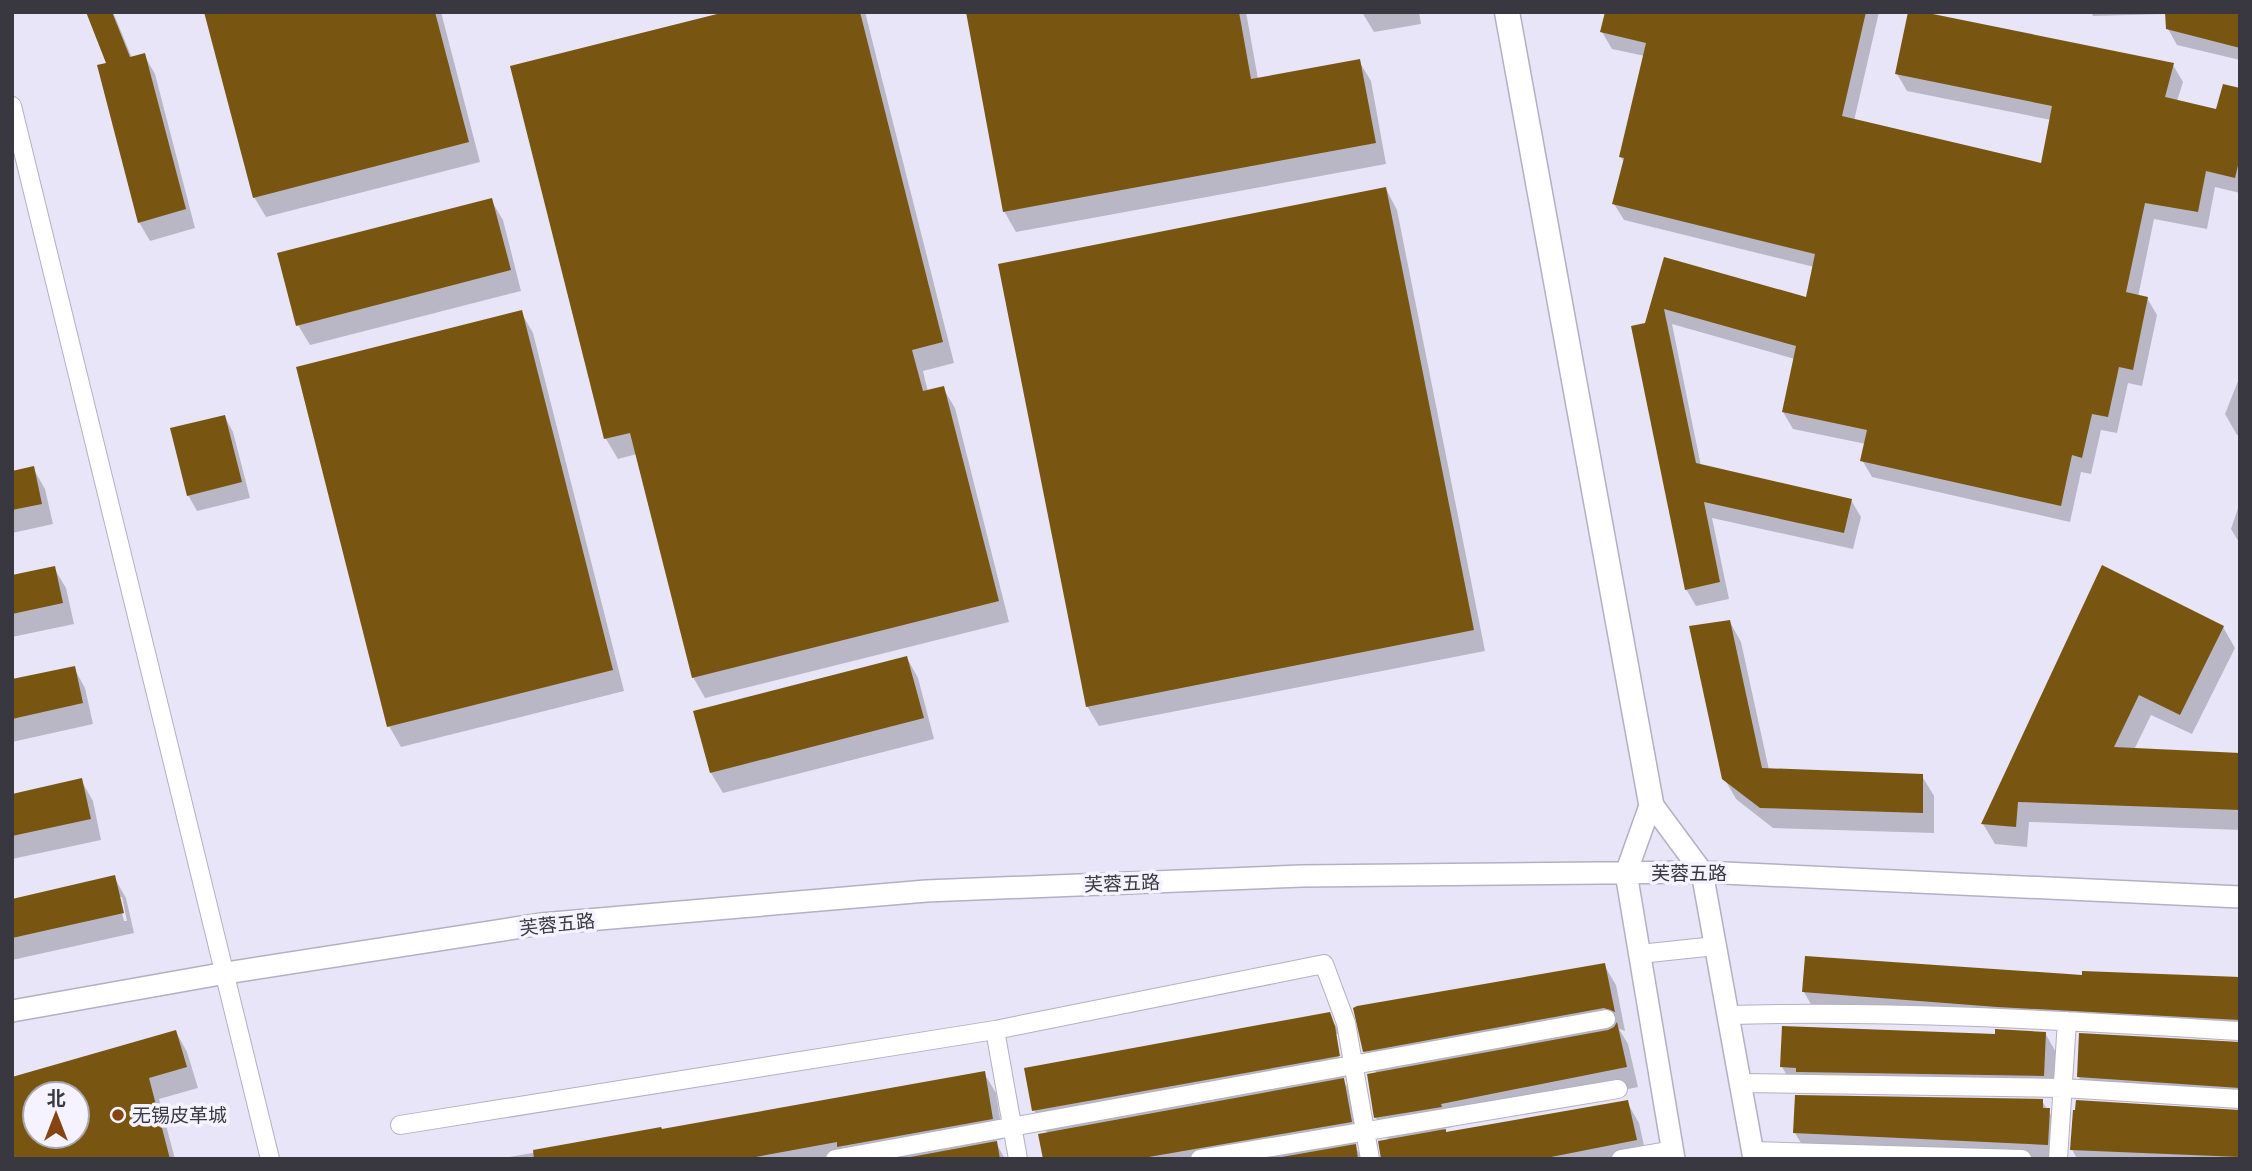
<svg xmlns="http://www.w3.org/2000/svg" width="2252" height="1171" viewBox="0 0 2252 1171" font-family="Poppins,'Noto Sans SC',sans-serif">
<rect width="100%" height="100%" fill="#e8e5f8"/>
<path fill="#0003" fill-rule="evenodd" d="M 88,12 L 113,12 L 132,58 L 144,55 L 155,74 L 195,228 L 150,241 L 139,222 L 108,64 Z
M 206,12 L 441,12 L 480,162 L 266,217 L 254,197 Z
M 733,12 L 865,12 L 954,363 L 923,371 L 928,392 L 943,388 L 955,408 L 1009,622 L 705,698 L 693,677 L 637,454 L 618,459 L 606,439 L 512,68 Z
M 968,12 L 1246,12 L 1258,79 L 1359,61 L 1371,81 L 1386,164 L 1016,232 L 1004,211 Z
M 1362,12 L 1419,12 L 1421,24 L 1374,32 Z
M 1607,12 L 1879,12 L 1854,121 L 2042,165 L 2051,120 L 1907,91 L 1897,74 L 2173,65 L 2183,82 L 2177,101 L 2218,111 L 2240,90 L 2240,193 L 2215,187 L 2207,229 L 2154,219 L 2138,297 L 2147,298 L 2157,315 L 2142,386 L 2128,383 L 2117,433 L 2101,430 L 2091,474 L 2081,472 L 2070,522 L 1872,477 L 1862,460 L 1866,444 L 1793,429 L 1783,412 L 1795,359 L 1672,324 L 1701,466 L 1851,500 L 1861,517 L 1853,549 L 1712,518 L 1729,599 L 1696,606 L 1686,589 L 1646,325 L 1665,259 L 1807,299 L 1814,267 L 1624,220 L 1614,204 L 1624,162 L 1621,157 L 1645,56 L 1612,49 L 1602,32 Z
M 2091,12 L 2240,12 L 2240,60 L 2177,45 L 2168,29 L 2167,14 L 2093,16 Z
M 1386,189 L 1397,210 L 1485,651 L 1099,726 L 1087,706 Z
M 491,200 L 503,220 L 521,291 L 310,345 L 298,325 Z
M 521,312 L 533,333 L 624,691 L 401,747 L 389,726 Z
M 2240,376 L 2240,436 L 2237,435 L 2225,414 Z
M 225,417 L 233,432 L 250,498 L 197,511 L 188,495 Z
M 33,468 L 45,489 L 53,524 L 12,533 L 12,473 Z
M 2240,502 L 2240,544 L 2231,529 Z
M 54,568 L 66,588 L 74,624 L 12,637 L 12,577 Z
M 2103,568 L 2223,627 L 2235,648 L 2192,734 L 2151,715 L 2134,750 L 2240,754 L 2240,830 L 2029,822 L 2027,847 L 1995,844 L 1983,824 Z
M 1730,622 L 1741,642 L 1769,770 L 1922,776 L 1934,796 L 1934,833 L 1773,828 L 1736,799 L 1724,778 Z
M 907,658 L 918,678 L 934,739 L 723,793 L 711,773 Z
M 74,668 L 85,688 L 93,724 L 12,742 L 12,681 Z
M 81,780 L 93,801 L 101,840 L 12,859 L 12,795 Z
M 114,877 L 126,898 L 134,933 L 12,960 L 12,901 ZM 118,897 L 122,897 L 127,921 L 124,921 Z
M 1604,965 L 1616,985 L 1625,1031 L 1619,1029 L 1628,1044 L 1638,1087 L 1452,1124 L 1452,1127 L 1443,1129 L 1446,1134 L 1627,1102 L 1639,1123 L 1647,1159 L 1382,1159 L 1389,1141 L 1376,1118 L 1377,1074 L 1364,1051 Z
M 2083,977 L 2240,979 L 2240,1039 L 1816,1013 L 1804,992 Z
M 1329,1014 L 1341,1035 L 1351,1076 L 1342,1078 L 1355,1101 L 1362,1142 L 1354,1144 L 1362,1159 L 1045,1159 L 1048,1134 L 1034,1110 ZM 1335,1034 L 1338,1034 L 1343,1064 L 1340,1065 Z
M 176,1032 L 187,1052 L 198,1088 L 159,1099 L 175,1159 L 12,1159 L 12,1079 ZM 35,1094 L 77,1094 L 77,1136 L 35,1136 Z
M 2045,1033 L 2057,1054 L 2055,1096 L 1794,1087 L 1782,1067 Z
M 2240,1044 L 2240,1107 L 2091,1098 L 2079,1077 Z
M 984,1073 L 996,1093 L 1003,1139 L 995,1141 L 1005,1159 L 498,1159 Z
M 2042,1101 L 2061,1131 L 2059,1159 L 1925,1159 L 1807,1153 L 1795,1133 Z
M 2077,1112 L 2240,1112 L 2240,1159 L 2077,1159 L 2072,1149 Z"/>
<path fill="#785511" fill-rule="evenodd" d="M 86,12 L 112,12 L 130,57 L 145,53 L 186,209 L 138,223 L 97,65 L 106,63 Z
M 204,12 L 435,12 L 469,142 L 253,198 Z
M 725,12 L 860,12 L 943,342 L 912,350 L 923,391 L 944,386 L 999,601 L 692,678 L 630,433 L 604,439 L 510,66 Z
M 966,12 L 1239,12 L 1251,79 L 1360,59 L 1376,143 L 1003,212 Z
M 1605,12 L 1866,12 L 1842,116 L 2041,163 L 2052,106 L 1895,74 L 1908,12 L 1923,12 L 2174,63 L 2165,97 L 2216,109 L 2223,84 L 2240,88 L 2240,157 L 2235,178 L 2206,171 L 2198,212 L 2145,203 L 2126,292 L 2148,297 L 2133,370 L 2119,367 L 2108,417 L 2092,414 L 2082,458 L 2072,455 L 2061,506 L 1860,461 L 1867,430 L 1782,412 L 1796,346 L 1664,309 L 1696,463 L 1852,499 L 1844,533 L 1704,502 L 1720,582 L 1685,590 L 1631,326 L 1645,323 L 1664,257 L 1806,297 L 1815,254 L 1612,204 L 1624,158 L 1619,157 L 1646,43 L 1600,32 Z
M 2165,12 L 2240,12 L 2240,48 L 2166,29 Z
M 1386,187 L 1474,630 L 1086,707 L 998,264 Z
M 492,198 L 511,270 L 296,326 L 277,253 Z
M 522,310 L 613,670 L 387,727 L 296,367 Z
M 225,415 L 242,482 L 187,496 L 170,428 Z
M 34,466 L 42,504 L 12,510 L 12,471 Z
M 2102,565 L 2224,626 L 2180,715 L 2139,695 L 2114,747 L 2240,753 L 2240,810 L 2018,802 L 2016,827 L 1981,824 Z
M 55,566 L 63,603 L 12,614 L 12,575 Z
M 1730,620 L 1762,768 L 1923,774 L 1923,813 L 1760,808 L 1722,779 L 1689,626 Z
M 907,656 L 924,718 L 710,773 L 693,711 Z
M 75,666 L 83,703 L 12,719 L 12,679 Z
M 82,778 L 91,819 L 12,836 L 12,794 Z
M 115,875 L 124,913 L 12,938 L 12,899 Z
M 1805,956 L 2082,975 L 2082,971 L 2240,977 L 2240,1020 L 1997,1007 L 1802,992 Z
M 1605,963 L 1615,1012 L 1604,1008 L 1363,1052 L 1353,1008 L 1357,1006 Z
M 1330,1012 L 1335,1026 L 1340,1056 L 1032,1111 L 1024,1068 Z
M 1617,1022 L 1627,1067 L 1441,1104 L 1442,1107 L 1374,1118 L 1367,1074 L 1608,1030 L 1614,1027 Z
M 1782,1026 L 1995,1034 L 1995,1029 L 2046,1032 L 2044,1076 L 1796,1072 L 1796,1068 L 1780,1067 Z
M 176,1030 L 187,1067 L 149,1078 L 170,1159 L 12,1159 L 12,1077 ZM 35,1094 L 77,1094 L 77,1136 L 35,1136 Z
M 2079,1033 L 2240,1042 L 2240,1088 L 2077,1077 Z
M 985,1071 L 993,1119 L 837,1147 L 837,1142 L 745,1159 L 534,1159 L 533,1150 L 661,1127 L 662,1129 Z
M 1344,1078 L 1352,1122 L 1137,1159 L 1043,1159 L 1038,1134 Z
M 1795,1095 L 2043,1099 L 2043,1108 L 2050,1108 L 2048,1145 L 1793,1133 Z
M 1628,1100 L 1637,1140 L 1541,1159 L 1381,1159 L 1378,1141 L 1446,1129 L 1446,1132 Z
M 2076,1100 L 2240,1110 L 2240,1157 L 2070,1150 L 2073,1110 L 2075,1110 Z
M 997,1141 L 1000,1159 L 900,1159 Z
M 1356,1144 L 1358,1159 L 1270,1159 Z"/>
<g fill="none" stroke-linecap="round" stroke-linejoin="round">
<g stroke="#b3b0c2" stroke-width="20">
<path id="minor" d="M 12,106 L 270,1159
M 1640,954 L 1715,946
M 1728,1015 C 1898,1010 2070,1021 2240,1031
M 995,1030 L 1018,1159
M 1740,1083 L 2063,1088 L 2240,1099
M 400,1125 L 995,1030 L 1324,964 L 1346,1023 L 1370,1159
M 1753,1151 L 2022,1159
M 835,1159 L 1606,1019
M 1200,1159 L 1618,1089
M 1621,1159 L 1673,1150
M 2058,1159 L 2067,1021"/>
</g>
<g stroke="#b3b0c2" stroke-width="24">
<path id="tertiary" d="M 1651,803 L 1702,872 L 1754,1159
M 1651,803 L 1626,873 L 1674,1159
M 12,1011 L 226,973 L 541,924 L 926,891 L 1302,876 L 1702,872 L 2240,897"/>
</g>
<g stroke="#b3b0c2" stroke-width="27">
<path id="secondary" d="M 1507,12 L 1651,803"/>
</g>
<use href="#minor" stroke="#fff" stroke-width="18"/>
<use href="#tertiary" stroke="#fff" stroke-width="21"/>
<use href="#secondary" stroke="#fff" stroke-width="24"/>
</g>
<circle fill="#874413" stroke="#f5f3ff" stroke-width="2.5" cx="118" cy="1115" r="7"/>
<g text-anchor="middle" stroke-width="7" stroke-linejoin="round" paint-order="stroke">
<g font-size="19" fill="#393840" stroke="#f5f3ff">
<text x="1689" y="880">芙蓉五路</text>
<text transform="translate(1122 883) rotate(-2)" y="7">芙蓉五路</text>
<text transform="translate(557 924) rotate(-6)" y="7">芙蓉五路</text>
</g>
<g font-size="19" fill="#393840" stroke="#f5f3ff" text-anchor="start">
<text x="132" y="1122">无锡皮革城</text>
</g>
</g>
<rect width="2252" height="1171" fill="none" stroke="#393840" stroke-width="28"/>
<g transform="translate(56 1115)"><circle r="33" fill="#f5f3ff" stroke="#aaa8b3" stroke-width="2"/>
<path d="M0-5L12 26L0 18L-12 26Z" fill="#874413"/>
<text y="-10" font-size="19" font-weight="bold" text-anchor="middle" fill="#393840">北</text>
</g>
</svg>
